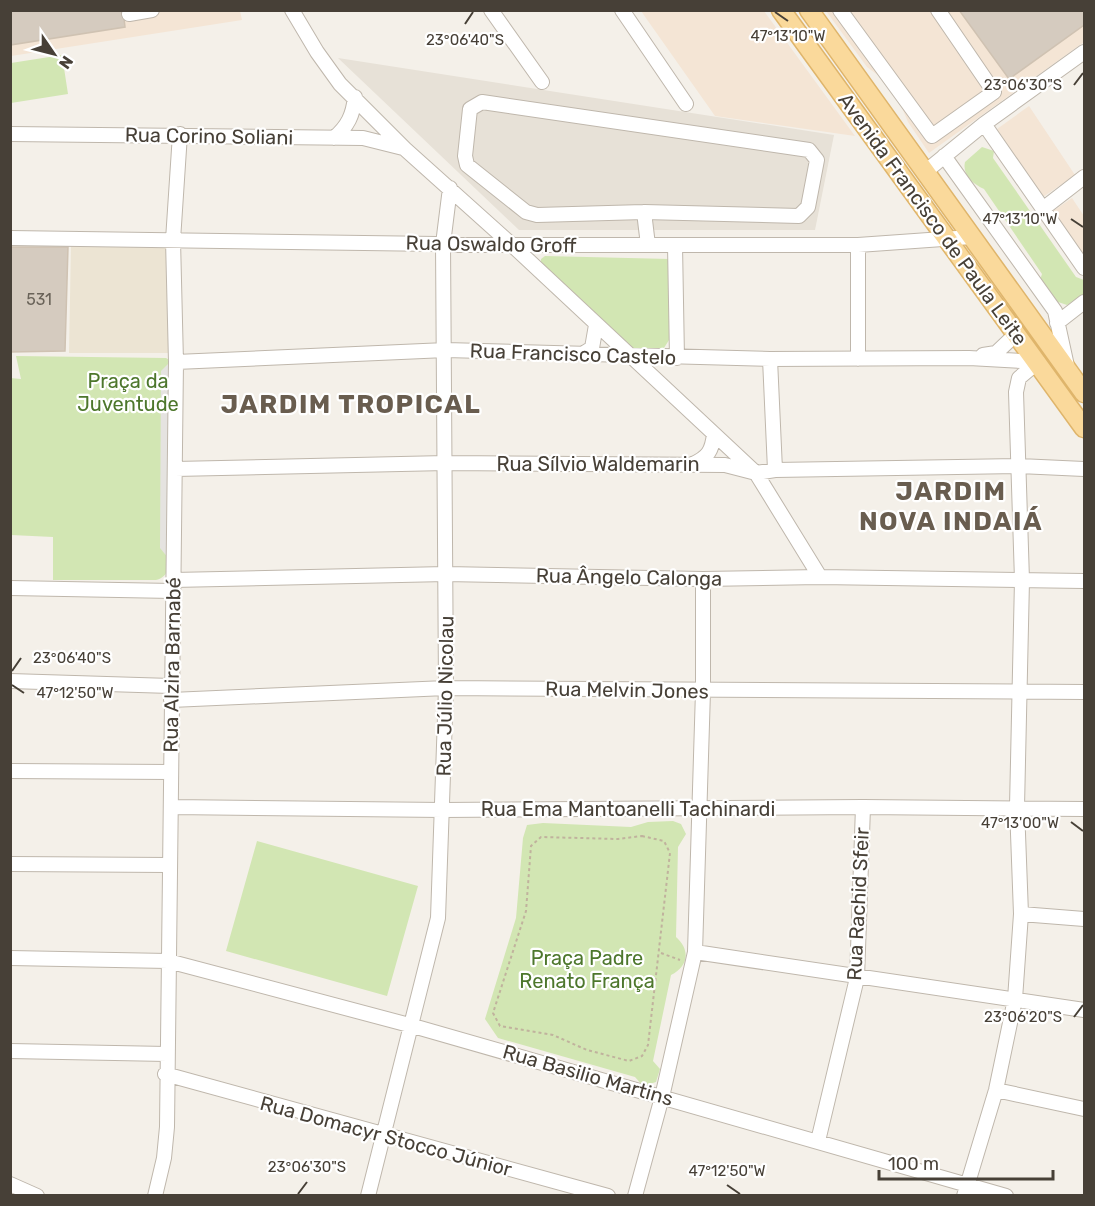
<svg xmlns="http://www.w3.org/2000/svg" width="1095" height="1206" viewBox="0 0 1095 1206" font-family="Rubik,sans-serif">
<rect width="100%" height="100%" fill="#f4f0e9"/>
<path fill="#e7e1d7" d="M 338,58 L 834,135 L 815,230 L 519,230 Z"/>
<path fill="#f4e5d5" d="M 123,11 L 240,11 L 242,20 L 11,56 L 11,45 L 125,27 Z
M 641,11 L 764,11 L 855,136 L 715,116 Z
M 826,11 L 1084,11 L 1084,42 L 929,153 L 908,122 L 902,108 L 879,76 L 867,67 Z
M 1029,106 L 1075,175 L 1043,197 L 997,129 Z
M 1072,198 L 1084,216 L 1084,256 L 1053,211 Z"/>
<path fill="#ece4d3" d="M 71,244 L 170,247 L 168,353 L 69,353 Z"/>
<path fill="#d2e6b3" d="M 62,55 L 68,94 L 11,103 L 11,63 Z
M 982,147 L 994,151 L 993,158 L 1076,277 L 1084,280 L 1084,294 L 1067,305 L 1058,302 L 1040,280 L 1042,274 L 984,189 C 973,184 962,175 965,162 Z
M 545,256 L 670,259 L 671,337 L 662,351 L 631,351 L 541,263 L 541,259 Z
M 16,356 L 166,358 L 171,361 L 169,559 C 168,569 168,577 156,580 L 53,580 L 53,537 L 11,535 L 10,378 L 21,379 Z
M 673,821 L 681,824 L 686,834 L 678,847 L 676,937 C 691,950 688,967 671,975 L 653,1061 L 660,1069 L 656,1082 L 643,1086 L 635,1077 L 498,1038 L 485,1019 L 516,918 L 523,838 L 527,825 L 543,823 L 631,827 L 648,822 Z
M 257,841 L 418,886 L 387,996 L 226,951 Z"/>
<path fill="#e5e3e0" d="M 171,361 L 169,559 L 160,548 L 161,371 Z"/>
<path fill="#d5cbbf" stroke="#cfc2b2" stroke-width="1.5" d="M 10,10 L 123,10 L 125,27 L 10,45 Z
M 959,10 L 1084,10 L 1084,25 L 1009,79 Z
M 10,247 L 68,247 L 65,351 L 10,352 Z"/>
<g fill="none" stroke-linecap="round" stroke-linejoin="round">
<g stroke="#bfb7ac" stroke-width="16">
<path id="minor" d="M 292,10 L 317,52 L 340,84 L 405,149 L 512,245 L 756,473 L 820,577
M 491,10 L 542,82
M 622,10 L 686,104
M 840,10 L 932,136 L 994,92 L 938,10
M 129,14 L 152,10
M 482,102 L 809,150 L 817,160 L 808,207 L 799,216 L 644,212 L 537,215 L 526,212 L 467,165 L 465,156 L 470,109 Z
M 984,124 L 1084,268
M 10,134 L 363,138 L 403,148
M 334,138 C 348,126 353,115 355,97
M 944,156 L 1055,311 L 1067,366
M 925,172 L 984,124 L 1084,52
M 1044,208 L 1084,177
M 644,212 L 648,245
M 10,238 L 512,245 L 858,245 L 971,237
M 675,245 L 677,358
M 858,245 L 858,359
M 1057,323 L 1084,302
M 584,353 L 592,348 L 596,325
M 983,355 L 996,353 L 1016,334
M 770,359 L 775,470
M 176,362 L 446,350 L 770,359 L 969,358 L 1038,362
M 693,464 C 708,457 712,451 714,434
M 175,469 L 446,463 L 725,465 L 756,473 L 775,470 L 1019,466 L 1084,469
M 173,580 L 446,574 L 703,579 L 820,577 L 1084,581
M 10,588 L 173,591
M 10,681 L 171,686
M 171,700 L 446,688 L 1084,692
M 10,771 L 171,772
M 172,807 L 443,810 L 863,807 L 1084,809
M 10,864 L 168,865
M 1021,914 L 1084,919
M 695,952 L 1084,1010
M 10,958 L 168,961 L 413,1026 L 1006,1196
M 10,1051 L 167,1054
M 165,1074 L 608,1196
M 996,1090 L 1084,1109
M 818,1141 L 857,978 L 863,807
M 10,1184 L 37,1196
M 155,1196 L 164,1158 L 167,1127 L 176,362 L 173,240 L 180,134
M 368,1196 L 438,918 L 446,688 L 443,244 L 450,188
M 635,1196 L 662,1097 L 695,952 L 703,691 L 703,579
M 964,1196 L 996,1090 L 1015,999 L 1021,914 L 1017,807 L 1022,580 L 1016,392 L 1019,378 L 1038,362"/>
</g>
<g stroke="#dfb56b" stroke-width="21">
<path id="major" d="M 781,10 L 1084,428
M 809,10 L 1084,393"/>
</g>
<path stroke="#c0b29d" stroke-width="2" stroke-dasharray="3 3" stroke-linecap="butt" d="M 642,836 L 664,841 L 670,853 L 648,1045 L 642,1056 L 629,1061 L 587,1050 L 553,1035 L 500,1026 L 493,1013 L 526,911 L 531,846 L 541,837 L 618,839 Z
M 661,953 L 680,960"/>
<use href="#minor" stroke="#fff" stroke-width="14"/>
<use href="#major" stroke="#fad99b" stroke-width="18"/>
</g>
<path fill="none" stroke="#474037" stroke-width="2" d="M 775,12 L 788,21M 465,24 L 473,12M 1074,85 L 1083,73M 1071,219 L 1083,227M 12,671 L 21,658M 12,685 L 24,693M 1071,822 L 1083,831M 1074,1017 L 1083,1005M 727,1185 L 740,1194M 298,1194 L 307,1182"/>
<g text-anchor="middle" stroke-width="4.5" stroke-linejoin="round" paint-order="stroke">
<g font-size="16" fill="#6a6359">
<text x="39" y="305">531</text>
</g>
<g font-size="20" fill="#474037" stroke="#fff">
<text transform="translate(209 136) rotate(1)" y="7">Rua Corino Soliani</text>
<text transform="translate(933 219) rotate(54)" y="7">Avenida Francisco de Paula Leite</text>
<text transform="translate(491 244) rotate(1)" y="7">Rua Oswaldo Groff</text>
<text transform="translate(573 354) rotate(2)" y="7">Rua Francisco Castelo</text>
<text x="598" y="471">Rua Sílvio Waldemarin</text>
<text transform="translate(629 577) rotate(1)" y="7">Rua Ângelo Calonga</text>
<text transform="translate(172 665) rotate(-89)" y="7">Rua Alzira Barnabé</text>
<text transform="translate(627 690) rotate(1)" y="7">Rua Melvin Jones</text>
<text transform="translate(445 696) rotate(-89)" y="7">Rua Júlio Nicolau</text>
<text x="628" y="816">Rua Ema Mantoanelli Tachinardi</text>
<text transform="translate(858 904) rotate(-87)" y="7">Rua Rachid Sfeir</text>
<text transform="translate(588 1075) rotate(16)" y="7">Rua Basilio Martins</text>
<text transform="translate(386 1136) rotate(15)" y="7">Rua Domacyr Stocco Júnior</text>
</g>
<g font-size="20" fill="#4d772c" stroke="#fff">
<text x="128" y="388">Praça da<tspan x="128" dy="23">Juventude</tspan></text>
<text x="587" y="965">Praça Padre<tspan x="587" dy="23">Renato França</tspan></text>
</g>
<g font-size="26" font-weight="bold" letter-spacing="1.5" fill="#695d4f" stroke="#fff">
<text x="351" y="413">JARDIM TROPICAL</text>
<text x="951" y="500">JARDIM<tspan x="951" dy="30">NOVA INDAIÁ</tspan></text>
</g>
</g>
<g font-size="15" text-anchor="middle" fill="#474037" stroke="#fff" stroke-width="4.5" stroke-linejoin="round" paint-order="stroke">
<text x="788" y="41">47°13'10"W</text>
<text x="465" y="45">23°06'40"S</text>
<text x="1023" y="90">23°06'30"S</text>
<text x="1020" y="224">47°13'10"W</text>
<text x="72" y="663">23°06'40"S</text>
<text x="75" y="698">47°12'50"W</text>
<text x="1020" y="828">47°13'00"W</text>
<text x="1023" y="1022">23°06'20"S</text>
<text x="307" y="1172">23°06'30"S</text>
<text x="727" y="1176">47°12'50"W</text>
</g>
<rect width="1095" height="1206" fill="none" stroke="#474037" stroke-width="24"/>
<g transform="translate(54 54) rotate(125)" stroke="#ffffff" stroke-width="4.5" paint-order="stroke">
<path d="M0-4.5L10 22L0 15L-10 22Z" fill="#474037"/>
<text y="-9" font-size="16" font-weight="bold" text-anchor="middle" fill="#474037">N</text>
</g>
<path d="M879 1170v9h174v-9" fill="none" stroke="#474037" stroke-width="3"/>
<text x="888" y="1170" font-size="18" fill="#474037" stroke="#ffffff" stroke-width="4.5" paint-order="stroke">100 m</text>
</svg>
